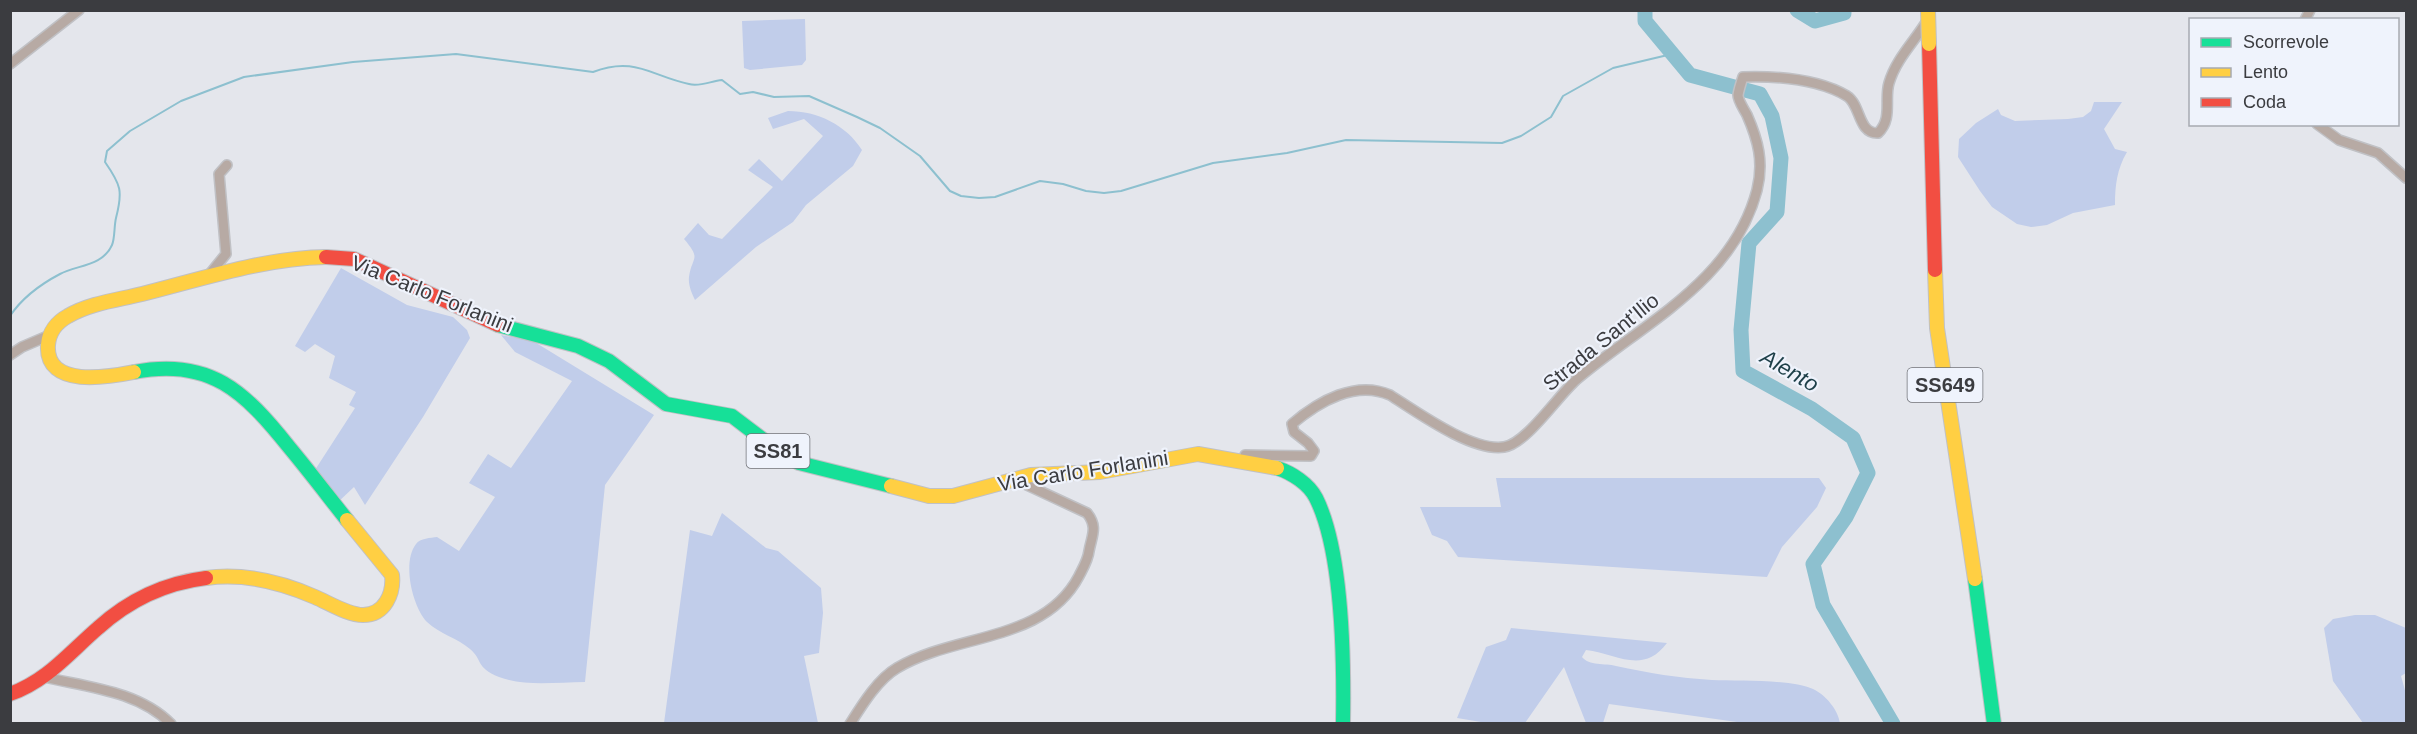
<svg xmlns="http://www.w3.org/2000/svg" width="2417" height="734" viewBox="0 0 2417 734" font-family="Helvetica,sans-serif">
<rect width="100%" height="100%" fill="#e4e6ec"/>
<path fill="#c1cdea" d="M 805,19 L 806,60 L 802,65 L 750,70 L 744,68 L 742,21 Z
M 2094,102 L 2122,102 L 2104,129 L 2115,149 L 2127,152 C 2117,169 2115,185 2115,205 L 2073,213 L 2047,225 L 2031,227 L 2017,224 L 1992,207 L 1980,191 L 1958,157 L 1959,139 L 1976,123 L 1998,109 L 2001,115 L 2015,121 L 2068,119 L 2083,117 L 2091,111 Z
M 788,111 C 818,111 846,125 862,150 L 853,166 L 806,205 L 793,222 L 756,247 L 695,300 C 692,294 688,285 689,277 C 692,256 702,260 684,239 L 698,223 L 709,235 L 722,239 L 773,187 L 748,170 L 759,159 L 782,181 L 823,136 L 804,119 L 773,129 L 768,118 Z
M 341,268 L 407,305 L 453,317 L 467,330 L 470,338 L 423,417 L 365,505 L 354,487 L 336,504 L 313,473 L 355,408 L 349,405 L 356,392 L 329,378 L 335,356 L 315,344 L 305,352 L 295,346 Z
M 501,335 L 533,341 L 654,415 L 605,485 L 585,682 C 557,682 525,687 499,677 C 475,667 483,660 470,649 C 457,638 440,634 427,622 C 412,606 402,562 416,544 C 420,538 431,538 437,537 L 459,551 L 495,497 L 469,483 L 488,454 L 511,468 L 572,381 L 515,352 Z
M 1496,478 L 1819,478 L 1826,488 L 1817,507 L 1782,547 L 1767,577 L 1458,557 L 1447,541 L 1432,535 L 1420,507 L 1501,507 Z
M 722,513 L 766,548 L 778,551 L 821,588 L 823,613 L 819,653 L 804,656 L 818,723 L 664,723 L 690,530 L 712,536 Z
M 2355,615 L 2375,615 L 2406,628 L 2406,673 L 2401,676 L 2406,694 L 2406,723 L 2363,723 L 2333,681 L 2324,628 L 2333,619 Z
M 1511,628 L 1667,643 C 1643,675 1617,654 1586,650 L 1582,657 C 1589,666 1605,663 1616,666 C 1648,673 1679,678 1712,680 C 1737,681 1792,679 1813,689 C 1826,695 1838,710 1840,723 L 1744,723 L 1609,704 L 1603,723 L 1586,723 L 1564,667 L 1525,723 L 1487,723 L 1457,718 L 1486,647 L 1506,640 Z"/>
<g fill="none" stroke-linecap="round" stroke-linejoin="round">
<path stroke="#8dc0cf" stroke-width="2" d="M 10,316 C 22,298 41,284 60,274 C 77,265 103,266 112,245 C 115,238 114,226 116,218 C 123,191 121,185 105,162 L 107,151 L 130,131 L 181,101 L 244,77 L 353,62 L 456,54 L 593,72 C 635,56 651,76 689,84 C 700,87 711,81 722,80 L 740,94 L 753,92 L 774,97 L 809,96 L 857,117 L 880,128 L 920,156 L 950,191 L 961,196 L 979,198 L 995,197 L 1040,181 L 1063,184 L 1086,191 L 1104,193 L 1121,191 L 1213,163 L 1287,153 L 1346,140 L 1502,143 L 1521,136 L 1551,117 L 1563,96 L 1613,68 L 1672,54"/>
<path stroke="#8dc0cf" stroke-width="15" d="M 1645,10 L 1645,21 L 1690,75 L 1760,94 L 1772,116 L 1781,158 L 1777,212 L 1749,243 L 1741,330 L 1743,371 L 1812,409 L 1853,438 L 1868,473 L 1846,517 L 1813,564 L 1823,605 L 1893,724
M 1797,10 L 1815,21 L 1844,13 L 1844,10"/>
<g stroke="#c0c1c5" stroke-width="12">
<path id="street" d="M 2305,20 L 2310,10
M 10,64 L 79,10
M 2317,124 L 2339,140 L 2378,153 L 2406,178
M 209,275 L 226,254 L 219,174 L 227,165
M 10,355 L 22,347 L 50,335
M 1245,455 L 1311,456 L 1314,451 L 1308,443 L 1294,432 L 1292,424 C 1319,401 1356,380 1390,395 C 1417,412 1472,452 1504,447 C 1526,444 1557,397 1576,380 C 1643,323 1733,282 1757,190 C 1764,162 1758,140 1747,115 C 1744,109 1738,101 1738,95 C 1739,89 1741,83 1743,77 C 1775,76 1818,79 1847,96 C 1861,105 1858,134 1878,133 C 1893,119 1884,99 1889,83 C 1896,59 1914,42 1927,21
M 44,677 C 87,687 139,691 171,724
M 850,724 C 862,705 878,679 897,668 C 955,633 1044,643 1079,576 C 1083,568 1088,560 1089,551 C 1092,535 1098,527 1087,513 L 1016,480"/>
</g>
<g stroke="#c0c1c5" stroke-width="16">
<path id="fast" d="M 498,325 L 578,346 L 609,361 L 666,404 L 732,416 L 778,451 L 799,463 L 891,486
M 134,372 C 210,357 245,392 289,447 C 309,471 328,496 347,520
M 1277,468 C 1292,473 1309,484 1316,498 C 1343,552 1344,663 1343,724
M 1975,579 L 1994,724"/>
</g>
<g stroke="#c0c1c5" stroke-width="16">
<path id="slow" d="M 1935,270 L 1937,328 L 1975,579
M 134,372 C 109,377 45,389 48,345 C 49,332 57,322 68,316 C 90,303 118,300 142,294 C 202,279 264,258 326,257
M 891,486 L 929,496 L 953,496 L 1031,475 L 1100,472 L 1198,454 L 1277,468
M 206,578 C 243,573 281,582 315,597 C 329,603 348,615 363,615 C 385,615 394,593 392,575 L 347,520"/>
</g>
<g stroke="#c0c1c5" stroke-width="16">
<path id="jam" d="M 1929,44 L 1935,270
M 326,257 L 354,259 L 498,325
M 10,694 C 47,681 69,653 98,628 C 129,600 165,583 206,578"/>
</g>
<use href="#street" stroke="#b7aaa4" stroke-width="9"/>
<use href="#fast" stroke="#16e098" stroke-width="14"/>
<use href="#slow" stroke="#ffcf43" stroke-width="14"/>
<use href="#jam" stroke="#f24e42" stroke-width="14"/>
<g stroke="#c0c1c5" stroke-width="16" stroke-linecap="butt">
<path id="slow-bridge" d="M 1928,10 L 1929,44"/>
</g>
<use href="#slow-bridge" stroke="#ffcf43" stroke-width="14"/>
</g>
<g text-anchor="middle" stroke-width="4.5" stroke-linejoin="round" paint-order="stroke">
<g fill="#eff3fc" stroke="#717378" stroke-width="1.5">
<rect x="1907.5" y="368" width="75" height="34" rx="4.5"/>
<rect x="746.5" y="434" width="63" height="34" rx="4.5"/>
</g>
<g font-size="20" font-weight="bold" fill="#3b3c40">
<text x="1945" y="392">SS649</text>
<text x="778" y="458">SS81</text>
</g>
<g font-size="21" fill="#3b3c40" stroke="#eff3fc">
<text transform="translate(432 294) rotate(22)" y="7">Via Carlo Forlanini</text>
<text transform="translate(1601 342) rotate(-39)" y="7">Strada Sant'Ilio</text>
<text transform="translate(1083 471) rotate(-9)" y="7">Via Carlo Forlanini</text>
</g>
<g font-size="22" font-style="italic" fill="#1d3f48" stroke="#eff3fc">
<text transform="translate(1790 370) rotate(30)" y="8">Alento</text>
</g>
</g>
<rect width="2417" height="734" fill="none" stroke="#3b3c40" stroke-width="24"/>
<rect x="2189" y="18" width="210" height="108" fill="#eff3fc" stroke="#a7aab1" stroke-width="1.5"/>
<rect x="2201" y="38" width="30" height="9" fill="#16e098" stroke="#a7aab1" stroke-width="1.5"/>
<text x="2243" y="48" font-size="18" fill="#3b3c40">Scorrevole</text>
<rect x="2201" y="68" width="30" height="9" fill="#ffcf43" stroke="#a7aab1" stroke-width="1.5"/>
<text x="2243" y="78" font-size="18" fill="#3b3c40">Lento</text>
<rect x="2201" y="98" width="30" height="9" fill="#f24e42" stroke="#a7aab1" stroke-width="1.5"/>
<text x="2243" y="108" font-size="18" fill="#3b3c40">Coda</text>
</svg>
